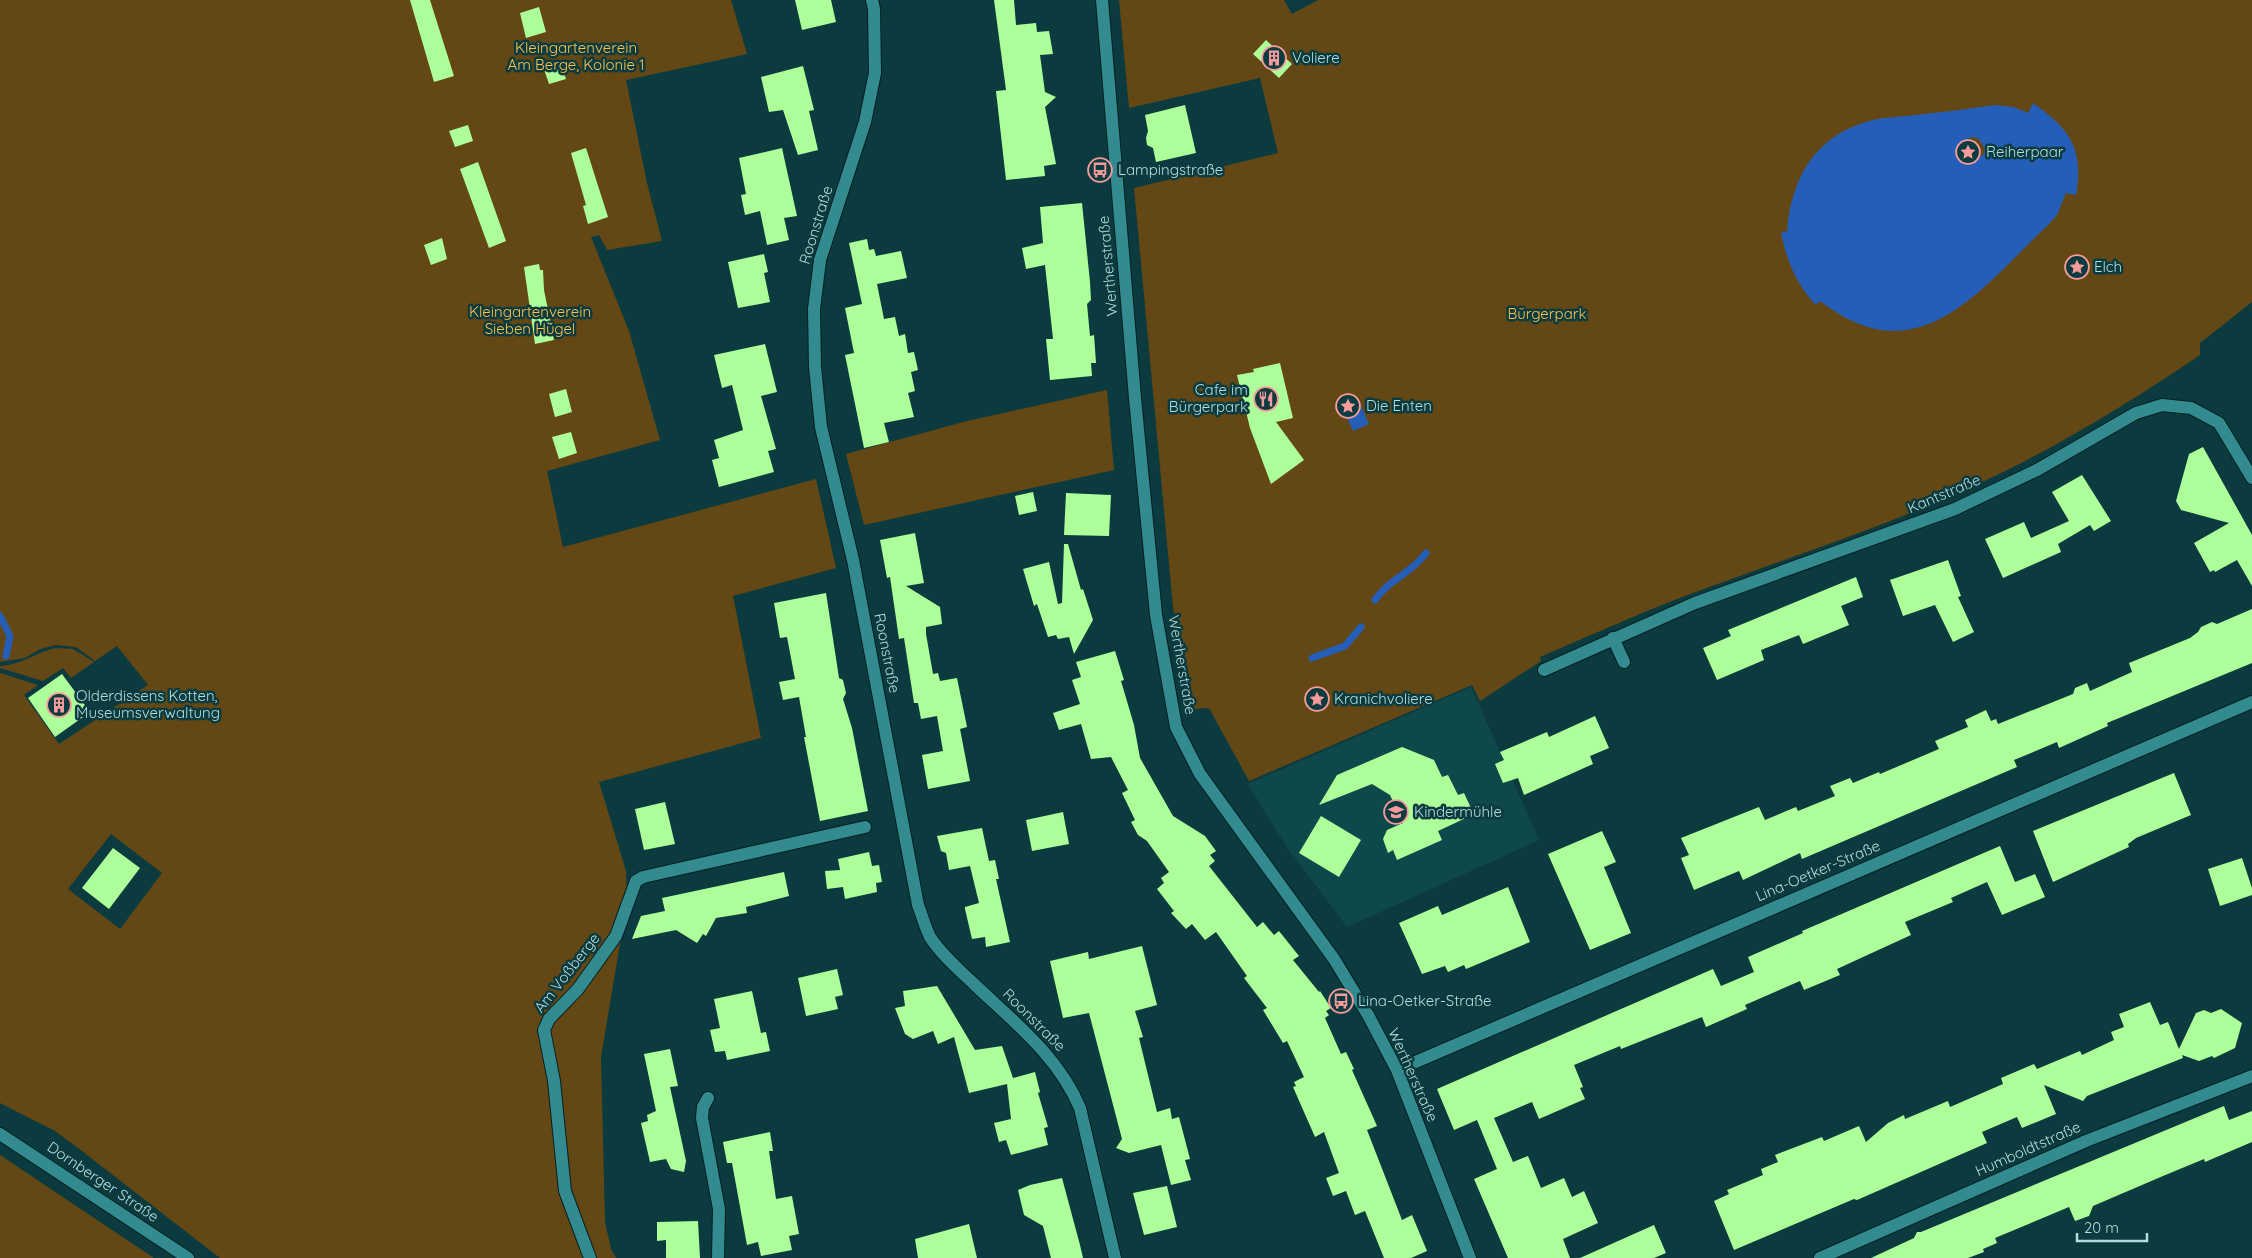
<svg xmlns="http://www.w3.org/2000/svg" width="2252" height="1258" viewBox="0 0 2252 1258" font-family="Quicksand,sans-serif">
<rect width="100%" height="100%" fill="#0b3b3e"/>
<path fill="#0f484b" d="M 1471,687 L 1539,840 L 1347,927 L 1286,846 L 1248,784 Z"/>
<path fill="#634815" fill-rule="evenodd" d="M 0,0 L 731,0 L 747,54 L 626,80 L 647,183 L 662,241 L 607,250 L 599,235 L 591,237 L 629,331 L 660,440 L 547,471 L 563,547 L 816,479 L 836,568 L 733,596 L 761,738 L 599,782 L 626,871 L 627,902 L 601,1057 L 605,1222 L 611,1249 L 616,1258 L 220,1258 L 78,1148 L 55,1131 L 0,1103 L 0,673 L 38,685 L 24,695 L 59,744 L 148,685 L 117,646 L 95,661 L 76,647 L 56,645 L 40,649 L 25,658 L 0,662 ZM 111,834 L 162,873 L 120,929 L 68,889 Z
M 1119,0 L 1284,0 L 1292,14 L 1318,0 L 2252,0 L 2252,302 L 2200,343 L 2200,355 C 2129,403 2056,448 1978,484 C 1890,525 1795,555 1704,589 C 1648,609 1594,634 1540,657 L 1541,661 L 1480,701 L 1472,685 L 1249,781 L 1209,708 L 1193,709 L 1183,666 L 1173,607 L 1134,188 L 1278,153 L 1260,78 L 1129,108 Z
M 1107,390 L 1114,470 L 864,525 L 846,454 L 967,421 Z
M 55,648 L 73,649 L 94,662 L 71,678 L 63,668 L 43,681 L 0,668 L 0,666 C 21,665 35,653 55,648 Z
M 0,1155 L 154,1258 L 0,1258 Z"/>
<path fill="#255eb8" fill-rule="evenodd" d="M 2033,103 C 2070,129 2084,149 2076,195 L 2066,193 L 2057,215 L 2049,224 C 1980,289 1919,378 1820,301 L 1816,305 C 1796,284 1787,261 1781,233 L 1787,231 C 1791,180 1814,137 1866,122 C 1881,117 1900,117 1915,115 C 1942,112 1969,109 1995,105 L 2013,107 L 2028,113 ZM 1973,137 L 1979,139 L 1985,149 L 1983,155 L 1973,161 L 1964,155 L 1962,150 L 1967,139 Z
M 1357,397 L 1369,424 L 1353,431 L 1341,404 Z"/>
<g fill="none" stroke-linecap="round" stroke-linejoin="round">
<path stroke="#255eb8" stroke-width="7" d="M 1375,600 C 1388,580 1412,573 1426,553
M 0,616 L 10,636 L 6,656
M 1312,658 L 1345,646 L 1361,627"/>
</g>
<path fill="#adff99" d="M 410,0 L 430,0 L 454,76 L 434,82 Z
M 795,0 L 831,0 L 836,22 L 802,30 Z
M 994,0 L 1014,0 L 1016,25 L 1036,23 L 1037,32 L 1049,31 L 1053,54 L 1040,55 L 1045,92 L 1056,97 L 1045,107 L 1056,164 L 1044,166 L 1045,176 L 1006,180 L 996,91 L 1006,90 Z
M 539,7 L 546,32 L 526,38 L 520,13 Z
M 1266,40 L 1292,64 L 1279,78 L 1253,54 Z
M 560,61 L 566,79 L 549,84 L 543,66 Z
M 803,66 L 814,110 L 809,111 L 818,150 L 798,155 L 783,110 L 769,112 L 761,77 Z
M 1185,105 L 1196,153 L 1156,162 L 1153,148 L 1147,145 L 1146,138 L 1148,131 L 1145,115 Z
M 468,125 L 473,141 L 455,147 L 449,131 Z
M 586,148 L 608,217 L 588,224 L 583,206 L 586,205 L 571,153 Z
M 782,148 L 797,216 L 784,218 L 789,240 L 767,245 L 760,211 L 745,215 L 741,195 L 746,194 L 739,158 Z
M 478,162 L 506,241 L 489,248 L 460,169 Z
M 1082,203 L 1090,282 L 1091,300 L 1087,304 L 1090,336 L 1094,335 L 1096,363 L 1091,363 L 1092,376 L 1050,380 L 1046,339 L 1053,339 L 1045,265 L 1026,269 L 1022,248 L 1043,243 L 1040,207 Z
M 442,238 L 447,259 L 431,265 L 424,245 Z
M 867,239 L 869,250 L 874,249 L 876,256 L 901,251 L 907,278 L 877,284 L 884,319 L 895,317 L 899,336 L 905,334 L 908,353 L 914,352 L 918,370 L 911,372 L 915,391 L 908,393 L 914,417 L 884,423 L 889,442 L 864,448 L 845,355 L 854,353 L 845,308 L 862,304 L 849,243 Z
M 764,254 L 768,272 L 764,273 L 770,302 L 738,308 L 728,262 Z
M 539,264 L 540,270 L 543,270 L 544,290 L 554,340 L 535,344 L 524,267 Z
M 765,344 L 777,392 L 761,396 L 776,449 L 768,451 L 774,472 L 719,487 L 712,460 L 719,458 L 714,440 L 743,430 L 732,385 L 722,388 L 714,355 Z
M 1280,363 L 1293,418 L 1276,422 L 1304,460 L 1271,484 L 1250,428 L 1237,375 L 1254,372 L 1253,369 Z
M 566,389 L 572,412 L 555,417 L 549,394 Z
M 571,432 L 577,453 L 559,459 L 552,437 Z
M 2203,447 L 2252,535 L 2252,586 L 2237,560 L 2215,572 L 2214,570 L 2210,572 L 2194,543 L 2229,523 L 2181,510 L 2176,501 L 2189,454 Z
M 2082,475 L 2111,521 L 2094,531 L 2090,525 L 2058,544 L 2061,552 L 2003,578 L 1985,539 L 2024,522 L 2031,538 L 2069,521 L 2052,492 Z
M 1033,492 L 1037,511 L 1019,515 L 1015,496 Z
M 1066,493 L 1111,495 L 1109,536 L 1064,535 Z
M 915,533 L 924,583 L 906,586 L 940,607 L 942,624 L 926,627 L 926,634 L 933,674 L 938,673 L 940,681 L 957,678 L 967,727 L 960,729 L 970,781 L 928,789 L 922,755 L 943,751 L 937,716 L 921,719 L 918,703 L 914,703 L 904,638 L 899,639 L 890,577 L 887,578 L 880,540 Z
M 1064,544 L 1068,544 L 1081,590 L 1083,589 L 1093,620 L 1074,654 L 1069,637 L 1058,639 L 1056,635 L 1048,637 L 1037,604 L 1034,606 L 1023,569 L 1049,562 L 1058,604 L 1062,603 Z
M 1948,560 L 1961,596 L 1958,597 L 1974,632 L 1953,642 L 1935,605 L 1903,616 L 1890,580 Z
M 1856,577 L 1863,597 L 1841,606 L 1849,625 L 1803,644 L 1799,635 L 1761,650 L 1764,660 L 1717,680 L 1703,648 L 1731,636 L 1728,630 Z
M 826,593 L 839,678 L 843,680 L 846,693 L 843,699 L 852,728 L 868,811 L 820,821 L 804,737 L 806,737 L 799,697 L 783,700 L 779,682 L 795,679 L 787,637 L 780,638 L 774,603 Z
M 2252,609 L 2252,663 L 2107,723 L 2108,726 L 2059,748 L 2057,742 L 2014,760 L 2017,767 L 1802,859 L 1800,853 L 1743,880 L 1739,871 L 1694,890 L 1681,858 L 1689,855 L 1681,838 L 1759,807 L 1765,820 L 1796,807 L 1798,811 L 1835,796 L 1830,786 L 1850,778 L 1853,783 L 1879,772 L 1880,774 L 1939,749 L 1935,741 L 1968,727 L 1965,720 L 1986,710 L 1991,721 L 1996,719 L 1998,724 L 2073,694 L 2075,688 L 2087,683 L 2090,691 L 2132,672 L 2129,663 L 2190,638 L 2198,632 L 2201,627 L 2212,622 L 2217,624 Z
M 1115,651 L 1124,680 L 1121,681 L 1134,725 L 1140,758 L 1173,816 L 1205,836 L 1216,851 L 1210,855 L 1215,861 L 1209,866 L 1257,927 L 1263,922 L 1274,935 L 1279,931 L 1299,956 L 1293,960 L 1319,992 L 1320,991 L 1331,1008 L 1326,1011 L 1329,1015 L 1325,1018 L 1341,1054 L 1346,1052 L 1354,1069 L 1352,1070 L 1377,1126 L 1367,1130 L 1402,1220 L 1412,1215 L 1427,1251 L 1411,1258 L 1384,1258 L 1365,1211 L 1355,1215 L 1346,1191 L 1333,1196 L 1326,1178 L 1339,1173 L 1324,1132 L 1315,1137 L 1293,1087 L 1296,1086 L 1294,1082 L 1304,1077 L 1287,1041 L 1283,1043 L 1263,1010 L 1267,1008 L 1244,978 L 1247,976 L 1216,932 L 1205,940 L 1192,924 L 1186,929 L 1171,913 L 1174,911 L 1157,889 L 1164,883 L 1161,878 L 1169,872 L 1147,841 L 1138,835 L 1131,822 L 1135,820 L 1122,793 L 1128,790 L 1111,757 L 1091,759 L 1081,724 L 1059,730 L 1053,713 L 1080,704 L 1072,680 L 1081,677 L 1076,662 Z
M 62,674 L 90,712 L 55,737 L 28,698 Z
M 1595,716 L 1609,748 L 1590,756 L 1593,764 L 1524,795 L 1518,778 L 1503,783 L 1495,764 L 1504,760 L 1500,752 L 1547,732 L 1549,737 Z
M 1402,747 L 1434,760 L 1442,777 L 1448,775 L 1458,795 L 1464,793 L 1471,808 L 1466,818 L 1438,831 L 1442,840 L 1397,860 L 1393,850 L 1388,853 L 1383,839 L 1387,830 L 1403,823 L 1390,795 L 1372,784 L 1319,805 L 1337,775 Z
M 2174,773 L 2191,815 L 2136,838 L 2128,844 L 2129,847 L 2053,882 L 2033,831 Z
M 665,802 L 675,844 L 644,850 L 635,809 Z
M 1063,812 L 1069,844 L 1032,851 L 1026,820 Z
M 1321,816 L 1361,840 L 1339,877 L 1299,853 Z
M 982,828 L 989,861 L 995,860 L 999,879 L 996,879 L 1010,942 L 986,947 L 985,937 L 972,939 L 965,909 L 965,907 L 979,903 L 970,866 L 949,870 L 946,853 L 941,851 L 937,836 Z
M 1602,831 L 1616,862 L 1604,867 L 1631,933 L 1590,950 L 1548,854 Z
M 2000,846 L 2015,882 L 2035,874 L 2045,897 L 2002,915 L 1987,882 L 1951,898 L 1953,902 L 1905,922 L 1911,935 L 1837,969 L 1840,975 L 1804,990 L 1800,981 L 1745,1005 L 1747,1009 L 1706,1027 L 1702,1017 L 1621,1049 L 1620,1046 L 1574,1065 L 1583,1087 L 1580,1088 L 1585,1099 L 1539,1119 L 1532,1102 L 1494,1118 L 1513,1162 L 1528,1156 L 1541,1188 L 1564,1178 L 1572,1197 L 1584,1191 L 1598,1223 L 1563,1239 L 1570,1258 L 1508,1258 L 1474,1179 L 1497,1169 L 1477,1120 L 1454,1130 L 1437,1089 L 1713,969 L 1721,986 L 1754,972 L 1748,957 L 1803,933 L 1802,931 Z
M 113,848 L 140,868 L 109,909 L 82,888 Z
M 869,852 L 872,866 L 879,865 L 882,882 L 876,883 L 877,892 L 845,899 L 843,887 L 827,889 L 825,871 L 840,870 L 838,859 Z
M 2242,858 L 2252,888 L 2252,895 L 2220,906 L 2208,869 Z
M 784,872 L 789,896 L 746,907 L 747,913 L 716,918 L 706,936 L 703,934 L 697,943 L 676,930 L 632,939 L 641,916 L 665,911 L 662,898 Z
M 1508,887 L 1530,942 L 1466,969 L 1464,965 L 1448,972 L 1445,966 L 1422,974 L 1399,923 L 1438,906 L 1442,915 Z
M 1142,946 L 1157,1005 L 1135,1011 L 1143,1037 L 1139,1038 L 1157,1112 L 1170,1108 L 1172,1119 L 1179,1117 L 1190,1159 L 1185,1160 L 1191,1180 L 1171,1185 L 1161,1145 L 1129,1153 L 1116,1148 L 1122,1139 L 1089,1013 L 1063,1018 L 1050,961 L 1088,952 L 1089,959 Z
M 837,969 L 843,995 L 835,997 L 838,1009 L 806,1016 L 798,978 Z
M 937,986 L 975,1050 L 1002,1046 L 1013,1078 L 1035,1072 L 1040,1092 L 1038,1093 L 1048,1127 L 1044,1128 L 1048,1145 L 1011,1155 L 1006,1140 L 999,1142 L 994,1123 L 1011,1119 L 1007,1084 L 969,1093 L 954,1037 L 938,1044 L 933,1031 L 913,1039 L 905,1034 L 895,1008 L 905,1006 L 903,991 Z
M 752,991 L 761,1033 L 766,1032 L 770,1051 L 727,1060 L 725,1051 L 715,1052 L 710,1030 L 720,1028 L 714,999 Z
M 2150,1002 L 2160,1025 L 2168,1022 L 2179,1049 L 2196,1013 L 2204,1010 L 2211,1013 L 2221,1009 L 2242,1023 L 2235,1048 L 2214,1058 L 2212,1056 L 2199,1061 L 2182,1055 L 2183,1058 L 2087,1096 L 2083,1101 L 2044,1085 L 2056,1114 L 2022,1128 L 2017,1117 L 1982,1132 L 1987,1143 L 1857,1200 L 1854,1199 L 1734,1250 L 1714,1201 L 1729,1194 L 1727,1190 L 1763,1175 L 1761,1169 L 1778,1162 L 1775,1155 L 1822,1137 L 1824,1141 L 1859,1126 L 1866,1142 L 1888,1123 L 1904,1115 L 1905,1119 L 1948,1101 L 1950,1107 L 2003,1084 L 2001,1078 L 2034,1064 L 2037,1069 L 2080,1051 L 2082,1055 L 2114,1040 L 2111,1032 L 2124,1027 L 2119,1014 Z
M 670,1049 L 678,1086 L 670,1087 L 686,1161 L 684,1172 L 671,1169 L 666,1159 L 650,1162 L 641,1123 L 648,1121 L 647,1115 L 656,1111 L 644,1054 Z
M 2224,1106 L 2229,1120 L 2252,1111 L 2252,1142 L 2205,1162 L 2204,1159 L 2163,1176 L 2093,1206 L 2089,1216 L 2075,1221 L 2069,1207 L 1995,1238 L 1997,1243 L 1983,1249 L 1984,1252 L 1968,1258 L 1871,1258 L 1914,1238 L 1917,1232 L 1921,1232 Z
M 770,1132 L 773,1151 L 769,1151 L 776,1199 L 792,1196 L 799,1234 L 789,1236 L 792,1250 L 761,1256 L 758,1242 L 747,1245 L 732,1163 L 727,1163 L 723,1142 Z
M 1062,1178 L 1080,1245 L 1083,1258 L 1051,1258 L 1043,1226 L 1024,1215 L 1018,1190 L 1030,1185 Z
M 1167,1186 L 1177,1227 L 1144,1235 L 1133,1193 Z
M 698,1221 L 700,1258 L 666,1258 L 666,1240 L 657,1241 L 657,1222 Z
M 969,1224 L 977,1258 L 918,1258 L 915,1239 Z
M 1654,1225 L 1666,1253 L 1654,1258 L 1580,1258 Z"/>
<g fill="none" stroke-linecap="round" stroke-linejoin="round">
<g stroke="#052021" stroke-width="14">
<path id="minor" d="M 872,0 L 874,9 L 875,73 L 865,122 L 820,260 L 814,309 L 815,367 L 821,427 L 853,560 L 918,905 C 922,915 925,927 930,937 C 941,954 959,970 974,984 C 1014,1022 1058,1056 1080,1108 L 1115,1258
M 1102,0 L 1135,398 L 1156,615 L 1176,727 L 1200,774 L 1334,959 L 1368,1015 L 1397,1070 L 1470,1258
M 1613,638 L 1624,662
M 1544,670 L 1695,603 L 1955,509 L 2037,470 L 2136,413 L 2162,405 L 2191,408 L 2219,423 L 2252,478
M 1397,1070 L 2252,702
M 708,1098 L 703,1107 L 702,1118 L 719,1209 L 718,1258
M 0,1134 L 188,1258
M 590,1258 L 565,1191 L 554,1081 L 544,1030 L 549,1019 L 578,989 L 616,936 L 636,881 L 643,877 L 865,827
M 1820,1258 L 2086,1141 L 2252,1076"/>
</g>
<use href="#minor" stroke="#338b8f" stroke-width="12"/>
</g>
<defs>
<g id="building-ring" transform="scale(1.25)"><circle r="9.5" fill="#0b3b3e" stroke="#f59b9b" stroke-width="1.5"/><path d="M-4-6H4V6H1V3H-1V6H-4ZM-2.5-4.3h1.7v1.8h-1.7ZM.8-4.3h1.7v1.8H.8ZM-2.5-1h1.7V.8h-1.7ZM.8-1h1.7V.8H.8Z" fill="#f59b9b"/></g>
<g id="sight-ring" transform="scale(1.25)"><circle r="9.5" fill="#0b3b3e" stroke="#f59b9b" stroke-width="1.5"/><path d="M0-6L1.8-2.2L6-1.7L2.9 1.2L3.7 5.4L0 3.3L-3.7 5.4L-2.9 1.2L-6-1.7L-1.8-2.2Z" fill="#f59b9b"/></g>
<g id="bus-ring" transform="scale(1.25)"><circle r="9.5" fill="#0b3b3e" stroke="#f59b9b" stroke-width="1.5"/><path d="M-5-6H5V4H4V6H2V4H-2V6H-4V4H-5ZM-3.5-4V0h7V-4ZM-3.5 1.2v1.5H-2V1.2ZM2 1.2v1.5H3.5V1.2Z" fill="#f59b9b"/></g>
<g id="restaurant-ring" transform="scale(1.25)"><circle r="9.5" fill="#0b3b3e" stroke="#f59b9b" stroke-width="1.5"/><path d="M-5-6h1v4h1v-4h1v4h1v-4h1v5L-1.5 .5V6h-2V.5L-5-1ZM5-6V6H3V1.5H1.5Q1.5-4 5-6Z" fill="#f59b9b"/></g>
<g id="school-ring" transform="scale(1.25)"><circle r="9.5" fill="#0b3b3e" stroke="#f59b9b" stroke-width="1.5"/><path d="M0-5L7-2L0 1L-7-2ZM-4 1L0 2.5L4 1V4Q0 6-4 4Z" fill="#f59b9b"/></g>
</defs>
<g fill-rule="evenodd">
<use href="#building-ring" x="1274" y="58"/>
<use href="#sight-ring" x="1968" y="152"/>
<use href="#bus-ring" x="1100" y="170"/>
<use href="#sight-ring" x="2077" y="267"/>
<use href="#restaurant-ring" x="1266" y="399"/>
<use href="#sight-ring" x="1348" y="406"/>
<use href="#sight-ring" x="1317" y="699"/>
<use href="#building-ring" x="59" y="705"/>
<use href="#school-ring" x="1396" y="812"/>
<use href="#bus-ring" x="1341" y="1001"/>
</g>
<g text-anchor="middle" stroke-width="5" stroke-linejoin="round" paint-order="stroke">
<g font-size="15" fill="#ffc04b" stroke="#0b3b3e">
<text x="576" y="53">Kleingartenverein<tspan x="576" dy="17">Am Berge, Kolonie 1</tspan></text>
<text x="530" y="317">Kleingartenverein<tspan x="530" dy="17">Sieben Hügel</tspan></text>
<text x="1547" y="319">Bürgerpark</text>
</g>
<g font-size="15" fill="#b4dcdd" stroke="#0b3b3e" text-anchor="start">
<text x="1292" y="63">Voliere</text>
<text x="1986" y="157">Reiherpaar</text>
<text x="1118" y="175">Lampingstraße</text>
<text x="2094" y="272">Elch</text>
<text x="1248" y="395" text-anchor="end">Cafe im<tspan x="1248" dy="17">Bürgerpark</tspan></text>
<text x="1366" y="411">Die Enten</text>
<text x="76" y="701">Olderdissens Kotten,<tspan x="76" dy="17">Museumsverwaltung</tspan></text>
<text x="1334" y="704">Kranichvoliere</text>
<text x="1414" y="817">Kindermühle</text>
<text x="1358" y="1006">Lina-Oetker-Straße</text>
</g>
<g font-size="15" fill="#b4dcdd" stroke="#0b3b3e">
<text transform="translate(816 225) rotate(-73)" y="5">Roonstraße</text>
<text transform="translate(1108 266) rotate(-95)" y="5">Wertherstraße</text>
<text transform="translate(1944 494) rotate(-23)" y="5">Kantstraße</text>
<text transform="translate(887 653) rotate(79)" y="5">Roonstraße</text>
<text transform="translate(1182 665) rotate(80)" y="5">Wertherstraße</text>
<text transform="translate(1818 871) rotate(-23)" y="5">Lina-Oetker-Straße</text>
<text transform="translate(567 973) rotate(-52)" y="5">Am Voßberge</text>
<text transform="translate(1034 1020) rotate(45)" y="5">Roonstraße</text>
<text transform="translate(1413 1075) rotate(66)" y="5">Wertherstraße</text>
<text transform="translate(2028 1149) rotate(-24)" y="5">Humboldtstraße</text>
<text transform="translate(103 1182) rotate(34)" y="5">Dornberger Straße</text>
</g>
</g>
<path d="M2077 1233v8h70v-8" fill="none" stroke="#b4dcdd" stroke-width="2.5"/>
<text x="2084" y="1233" font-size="15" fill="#b4dcdd" stroke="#0b3b3e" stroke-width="4" paint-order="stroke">20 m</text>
</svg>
